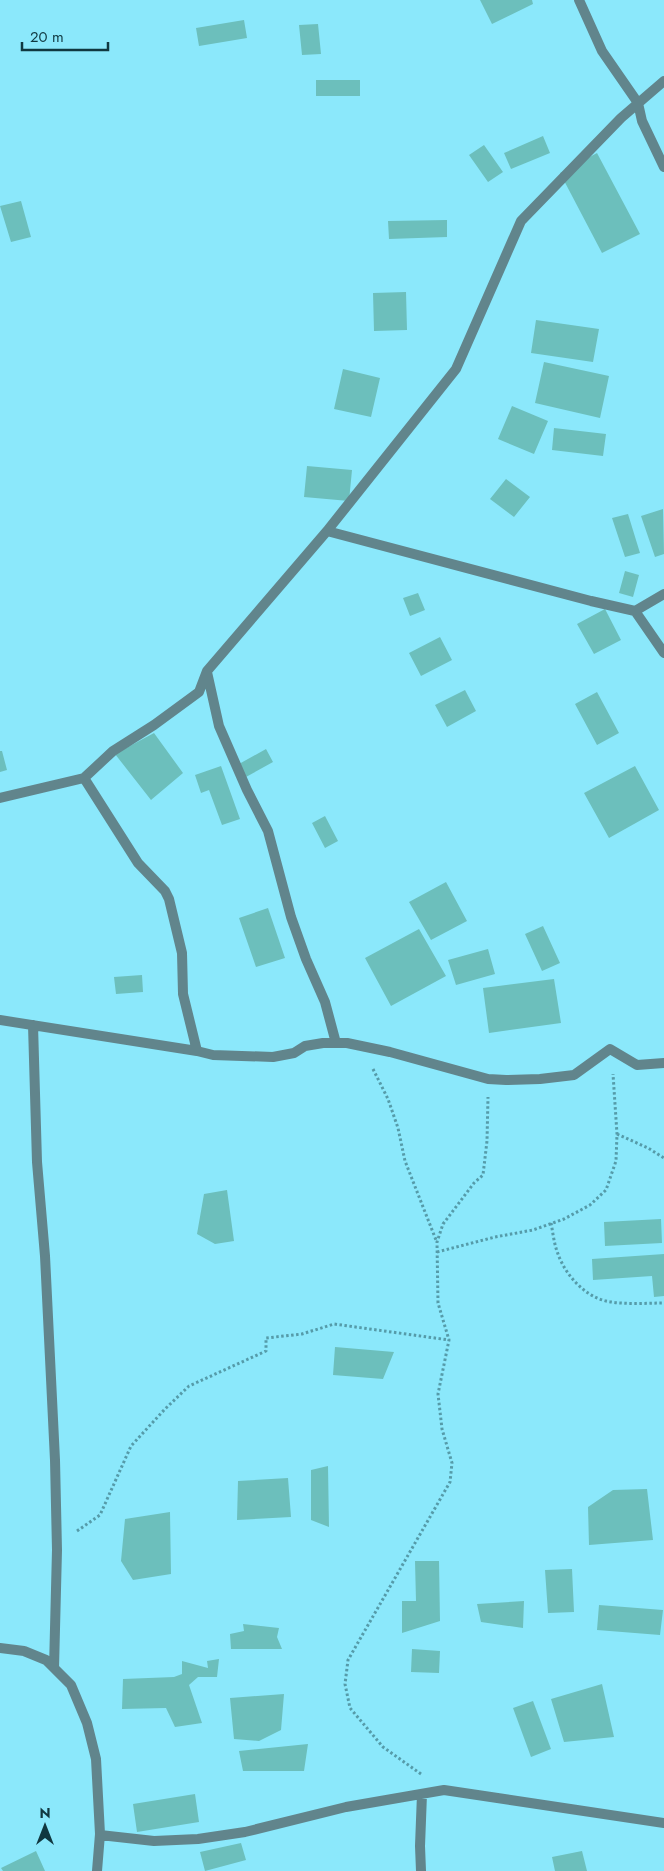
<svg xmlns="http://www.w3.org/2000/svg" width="664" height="1871" viewBox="0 0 664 1871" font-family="Jost,sans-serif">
<rect width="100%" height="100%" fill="#8be8fb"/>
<path fill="#6cbfbc" d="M 480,0 L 532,0 L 533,4 L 492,24 Z
M 244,20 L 247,38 L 199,46 L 196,28 Z
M 318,24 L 321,54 L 302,55 L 299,25 Z
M 316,80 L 360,80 L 360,96 L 316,96 Z
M 543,136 L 550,153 L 511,169 L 504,153 Z
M 484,145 L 503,172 L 488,182 L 469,155 Z
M 597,153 L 640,234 L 602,253 L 560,173 Z
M 21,201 L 31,237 L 11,242 L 0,206 Z
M 447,220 L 447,237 L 389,239 L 388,221 Z
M 406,292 L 407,330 L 374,331 L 373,293 Z
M 536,320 L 599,329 L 593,362 L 531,353 Z
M 544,362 L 609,376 L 600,418 L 535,403 Z
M 343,369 L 380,378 L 371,417 L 334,409 Z
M 512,406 L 548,421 L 534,454 L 498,439 Z
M 554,428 L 606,434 L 603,456 L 552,450 Z
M 307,466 L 352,470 L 349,501 L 304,497 Z
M 506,479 L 530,497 L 514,517 L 490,499 Z
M 663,509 L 664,554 L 655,557 L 641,516 Z
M 628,514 L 640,553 L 625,557 L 612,518 Z
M 625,571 L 639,575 L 633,597 L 619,593 Z
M 418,593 L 425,610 L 410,616 L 403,598 Z
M 605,609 L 621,640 L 594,654 L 577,624 Z
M 440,637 L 452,660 L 421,676 L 409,653 Z
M 465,690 L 476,711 L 447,727 L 435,705 Z
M 597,692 L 619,733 L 597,745 L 575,704 Z
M 154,733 L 183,773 L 151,800 L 115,754 Z
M 266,749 L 273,762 L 246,777 L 239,764 Z
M 0,751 L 2,751 L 7,770 L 0,772 Z
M 221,766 L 240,819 L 222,825 L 209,790 L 201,793 L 195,775 Z
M 635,766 L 659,810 L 609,838 L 584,793 Z
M 325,816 L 338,841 L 325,848 L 312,823 Z
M 446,882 L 467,921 L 431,940 L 409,902 Z
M 268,908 L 285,958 L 256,967 L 239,918 Z
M 543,926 L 560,963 L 542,971 L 525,934 Z
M 419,929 L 446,976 L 391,1006 L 365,958 Z
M 488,949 L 495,974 L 456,985 L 448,960 Z
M 142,975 L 143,992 L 116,994 L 114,977 Z
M 554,979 L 561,1023 L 489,1033 L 483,988 Z
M 227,1190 L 234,1241 L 215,1244 L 197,1234 L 204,1194 Z
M 661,1219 L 662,1243 L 605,1246 L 604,1222 Z
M 664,1254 L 664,1296 L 654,1297 L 652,1276 L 593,1280 L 592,1259 Z
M 335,1347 L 394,1352 L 383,1379 L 333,1375 Z
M 328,1466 L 329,1527 L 311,1520 L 311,1470 Z
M 288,1478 L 291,1517 L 237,1520 L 238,1481 Z
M 647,1489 L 653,1540 L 589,1545 L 588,1507 L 613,1490 Z
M 170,1512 L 171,1574 L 133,1580 L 121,1561 L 125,1519 Z
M 415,1561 L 439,1561 L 440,1621 L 402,1633 L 402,1601 L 416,1601 Z
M 572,1569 L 574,1612 L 548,1613 L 545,1570 Z
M 524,1601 L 523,1628 L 481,1622 L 477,1604 Z
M 599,1605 L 663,1610 L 660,1635 L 597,1630 Z
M 243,1624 L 279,1628 L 277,1637 L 282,1649 L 231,1649 L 230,1634 L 244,1631 Z
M 412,1649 L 440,1651 L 439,1673 L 411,1672 Z
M 219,1659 L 217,1677 L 198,1677 L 189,1685 L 202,1723 L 175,1727 L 166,1708 L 122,1709 L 123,1679 L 174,1677 L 182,1674 L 182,1661 L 208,1668 L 207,1661 Z
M 602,1684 L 614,1737 L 564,1742 L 551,1699 Z
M 284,1694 L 281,1730 L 259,1741 L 234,1739 L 230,1698 Z
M 533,1701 L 551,1749 L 531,1757 L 513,1708 Z
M 308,1744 L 304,1771 L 243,1771 L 239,1751 Z
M 195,1794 L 199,1822 L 137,1832 L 133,1804 Z
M 241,1843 L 246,1860 L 205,1871 L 200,1852 Z
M 36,1851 L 45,1871 L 3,1871 L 1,1868 Z
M 582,1851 L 587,1871 L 555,1871 L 552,1857 Z"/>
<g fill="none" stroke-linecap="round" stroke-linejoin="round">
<path stroke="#559ba9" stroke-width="3" stroke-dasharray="2.5 2.5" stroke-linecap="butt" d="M 373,1069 L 388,1099 L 398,1128 L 405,1161 L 436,1240
M 617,1134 L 648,1148 L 664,1158
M 551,1223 C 553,1233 554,1244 558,1254 C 565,1274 584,1296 606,1301 C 625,1305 645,1303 664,1303
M 437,1252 L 495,1237 L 533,1230 L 564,1219 L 590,1205 L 606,1190 L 616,1161 L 617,1134 L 613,1074
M 77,1531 L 100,1515 L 131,1446 L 165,1409 L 189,1386 L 266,1351 L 266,1338 L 302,1334 L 334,1324 L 449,1340
M 421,1774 L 383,1747 L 350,1708 L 345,1684 L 348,1660 L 450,1482 L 452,1463 L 442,1429 L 438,1394 L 449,1340 L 438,1303 L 437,1242 L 443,1224 L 474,1183 L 483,1175 L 487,1141 L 488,1097"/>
<path stroke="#61858c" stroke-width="10" d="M 579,0 L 602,51 L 638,103 L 642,121 L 664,167
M 327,531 L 591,601 L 635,611 L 664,653
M 635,611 L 664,594
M 207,672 L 219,726 L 247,790 L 268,831 L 291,917 L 306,959 L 325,1002 L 336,1043
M 84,778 L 138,863 L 165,891 L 169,899 L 182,953 L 183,994 L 197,1051
M 0,798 L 84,778 L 113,751 L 154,725 L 199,692 L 207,671 L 327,531 L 456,369 L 521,221 L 621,118 L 664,81
M 0,1020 L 197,1051 L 213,1055 L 273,1057 L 294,1053 L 305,1046 L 323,1043 L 347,1043 L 390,1052 L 488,1079 L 506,1080 L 540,1079 L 574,1075 L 610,1049 L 637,1065 L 664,1063
M 33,1025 L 37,1162 L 45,1256 L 55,1460 L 57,1550 L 54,1668
M 0,1648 L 24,1651 L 46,1660 L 71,1685 L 87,1723 L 96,1759 L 100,1834 L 97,1871
M 100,1835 L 154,1841 L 198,1839 L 245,1832 L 346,1807 L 444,1790 L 664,1823
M 421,1871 L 420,1846 L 422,1794"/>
</g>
<g transform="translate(45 1826)" stroke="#8be8fb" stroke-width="4" paint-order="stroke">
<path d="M0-4L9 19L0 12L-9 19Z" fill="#103840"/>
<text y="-8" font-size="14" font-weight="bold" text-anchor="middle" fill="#103840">N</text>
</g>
<path d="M22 42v8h86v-8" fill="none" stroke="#103840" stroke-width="2.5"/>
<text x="30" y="42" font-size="15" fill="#103840" stroke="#8be8fb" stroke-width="4" paint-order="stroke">20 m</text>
</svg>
